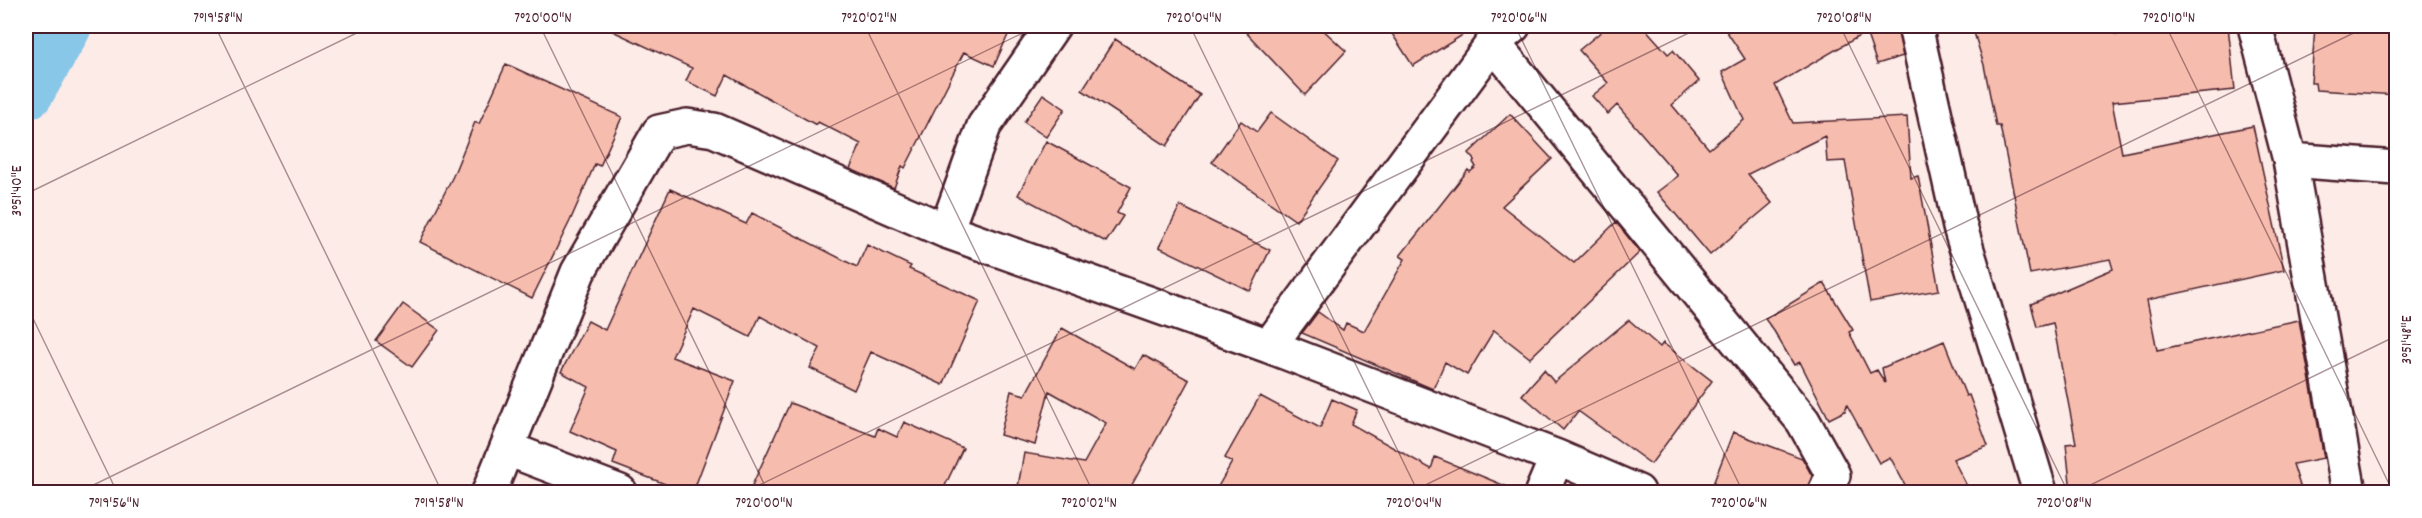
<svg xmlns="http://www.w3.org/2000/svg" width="2422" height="518" viewBox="0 0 2422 518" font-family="Dekko,sans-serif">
<rect width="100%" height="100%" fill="#fcebe7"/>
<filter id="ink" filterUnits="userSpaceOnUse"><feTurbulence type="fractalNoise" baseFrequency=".0167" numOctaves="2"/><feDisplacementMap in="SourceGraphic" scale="12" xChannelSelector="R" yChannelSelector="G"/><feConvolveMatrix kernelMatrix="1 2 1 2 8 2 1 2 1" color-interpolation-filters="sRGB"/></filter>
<g filter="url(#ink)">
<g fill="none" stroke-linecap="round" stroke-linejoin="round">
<path stroke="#88c7e8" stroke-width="57" d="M 26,91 L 63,26"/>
</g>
<path fill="#f6bdaf" stroke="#4a1f2b" stroke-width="1.5" d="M 602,26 L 1012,26 L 994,66 L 964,52 L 905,168 L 902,166 L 894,188 L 850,169 L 861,144 L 818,122 L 816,125 L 727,75 L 717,96 L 686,81 L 692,68 Z
M 1240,26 L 1319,26 L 1346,51 L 1305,95 Z
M 1387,26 L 1477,26 L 1413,66 Z
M 1608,26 L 1643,26 L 1668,54 L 1673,50 L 1699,81 L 1672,105 L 1709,149 L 1744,120 L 1722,72 L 1745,59 L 1723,26 L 1897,26 L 1903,56 L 1877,64 L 1866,32 L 1775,85 L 1793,123 L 1907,117 L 1911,178 L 1918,176 L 1939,290 L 1870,302 L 1845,161 L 1827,162 L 1825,136 L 1748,174 L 1772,203 L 1710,255 L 1657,192 L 1678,176 L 1617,105 L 1608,114 L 1592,96 L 1608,83 L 1579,50 Z
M 1972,26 L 2114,26 L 2115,34 L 2201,26 L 2228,26 L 2235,90 L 2112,102 L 2122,153 L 2253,126 L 2284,270 L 2147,300 L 2157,350 L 2299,320 L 2324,458 L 2293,464 L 2302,492 L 2071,492 L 2066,444 L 2076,443 L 2053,323 L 2037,327 L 2031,304 L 2113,269 L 2110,259 L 2030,274 L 2000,126 L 1996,126 L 1984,65 Z
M 2315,26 L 2397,28 L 2397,95 L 2316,90 L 2315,83 L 2311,83 Z
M 1115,39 L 1200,95 L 1167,146 L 1082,90 Z
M 506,64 L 622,117 L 600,166 L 595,164 L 570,221 L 532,298 L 420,242 L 453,176 L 475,122 L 479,124 Z
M 1043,94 L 1065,109 L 1046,137 L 1024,122 Z
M 1271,113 L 1338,161 L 1296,221 L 1212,162 L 1241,121 L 1257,132 Z
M 1510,114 L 1552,159 L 1502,206 L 1574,263 L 1616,222 L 1640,252 L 1530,358 L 1494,330 L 1467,375 L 1445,362 L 1433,389 L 1302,333 L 1318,312 L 1343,330 L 1346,323 L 1364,331 L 1405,259 L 1400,256 L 1468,170 L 1470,172 L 1476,167 L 1473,162 L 1475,160 L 1469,153 Z
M 1046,141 L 1131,187 L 1117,213 L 1123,216 L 1106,242 L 1018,195 Z
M 670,189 L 746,224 L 752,213 L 857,267 L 867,245 L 911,266 L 909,269 L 980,301 L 943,385 L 871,352 L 854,390 L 810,368 L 820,348 L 760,316 L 750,337 L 694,309 L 672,357 L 735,381 L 693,492 L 686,492 L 613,464 L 617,452 L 570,431 L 589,387 L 561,372 L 588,321 L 605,330 Z
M 1180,206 L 1270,250 L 1250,291 L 1159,247 Z
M 1824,283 L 1853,330 L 1849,332 L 1870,373 L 1877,370 L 1885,383 L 1882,368 L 1944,341 L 1966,396 L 1969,395 L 1988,446 L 1953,459 L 1970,492 L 1909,492 L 1890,457 L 1879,463 L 1847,405 L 1845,411 L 1829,419 L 1800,362 L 1794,365 L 1774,331 L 1765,319 Z
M 403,304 L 439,330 L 412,367 L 376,341 Z
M 1629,320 L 1660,347 L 1663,343 L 1712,381 L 1651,464 L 1578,411 L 1563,430 L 1522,395 L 1544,370 L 1554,382 Z
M 1062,328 L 1135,369 L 1143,355 L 1189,380 L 1128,492 L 1017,492 L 1024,453 L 1084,463 L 1106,423 L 1049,391 L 1035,445 L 1000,435 L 1011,391 L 1025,395 Z
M 1260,396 L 1320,428 L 1332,399 L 1357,410 L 1351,424 L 1431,469 L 1435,457 L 1520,492 L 1215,492 L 1232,462 L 1225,458 Z
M 790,403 L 875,436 L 878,428 L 897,437 L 904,422 L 963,448 L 942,492 L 749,492 Z
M 1733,432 L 1802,458 L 1812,476 L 1806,492 L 1710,492 Z"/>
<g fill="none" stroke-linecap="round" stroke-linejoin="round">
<g stroke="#4a1f2b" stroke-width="38">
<path id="street" d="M 1915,26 L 1960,227 L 2040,492
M 2255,26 L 2290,160 L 2349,492
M 1493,43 L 1803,421 L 1833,475 L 1825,492
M 2290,160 L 2396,168
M 946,231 L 984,126 L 1053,26
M 1269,346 L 1493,43 L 1513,26
M 508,449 L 620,492
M 489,492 L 578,272 L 659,132 L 687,126 L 714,130 L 946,231 L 1269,346 L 1557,457 L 1638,492
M 1542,492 L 1557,457"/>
</g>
<use href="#street" stroke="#fff" stroke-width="33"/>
</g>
</g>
<path fill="none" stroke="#4a1f2b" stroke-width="1.5" stroke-opacity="0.45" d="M 215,26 L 442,492M 540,26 L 768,492M 865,26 L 1093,492M 1190,26 L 1418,492M 1515,26 L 1743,492M 1840,26 L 2068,492M 2166,26 L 2393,492M 26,194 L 371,26M 26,304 L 117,492M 79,492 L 1037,26M 745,492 L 1703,26M 1411,492 L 2368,26M 2076,492 L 2396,336"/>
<rect width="2422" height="518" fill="none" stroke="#fff" stroke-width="66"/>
<rect x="33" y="33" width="2356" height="452" fill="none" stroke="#4a1f2b" stroke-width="2"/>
<g font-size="15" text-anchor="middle" fill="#4a1f2b">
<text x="218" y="22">7°19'58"N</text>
<text x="543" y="22">7°20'00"N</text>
<text x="869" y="22">7°20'02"N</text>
<text x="1194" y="22">7°20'04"N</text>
<text x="1519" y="22">7°20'06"N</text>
<text x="1844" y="22">7°20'08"N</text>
<text x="2169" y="22">7°20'10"N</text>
<text transform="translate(16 191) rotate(-90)" y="5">3°51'40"E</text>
<text transform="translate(2406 340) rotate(-90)" y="5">3°51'48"E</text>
<text x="114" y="507">7°19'56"N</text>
<text x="439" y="507">7°19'58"N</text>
<text x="764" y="507">7°20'00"N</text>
<text x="1089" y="507">7°20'02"N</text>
<text x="1414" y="507">7°20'04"N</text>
<text x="1739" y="507">7°20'06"N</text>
<text x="2064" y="507">7°20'08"N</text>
</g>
</svg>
